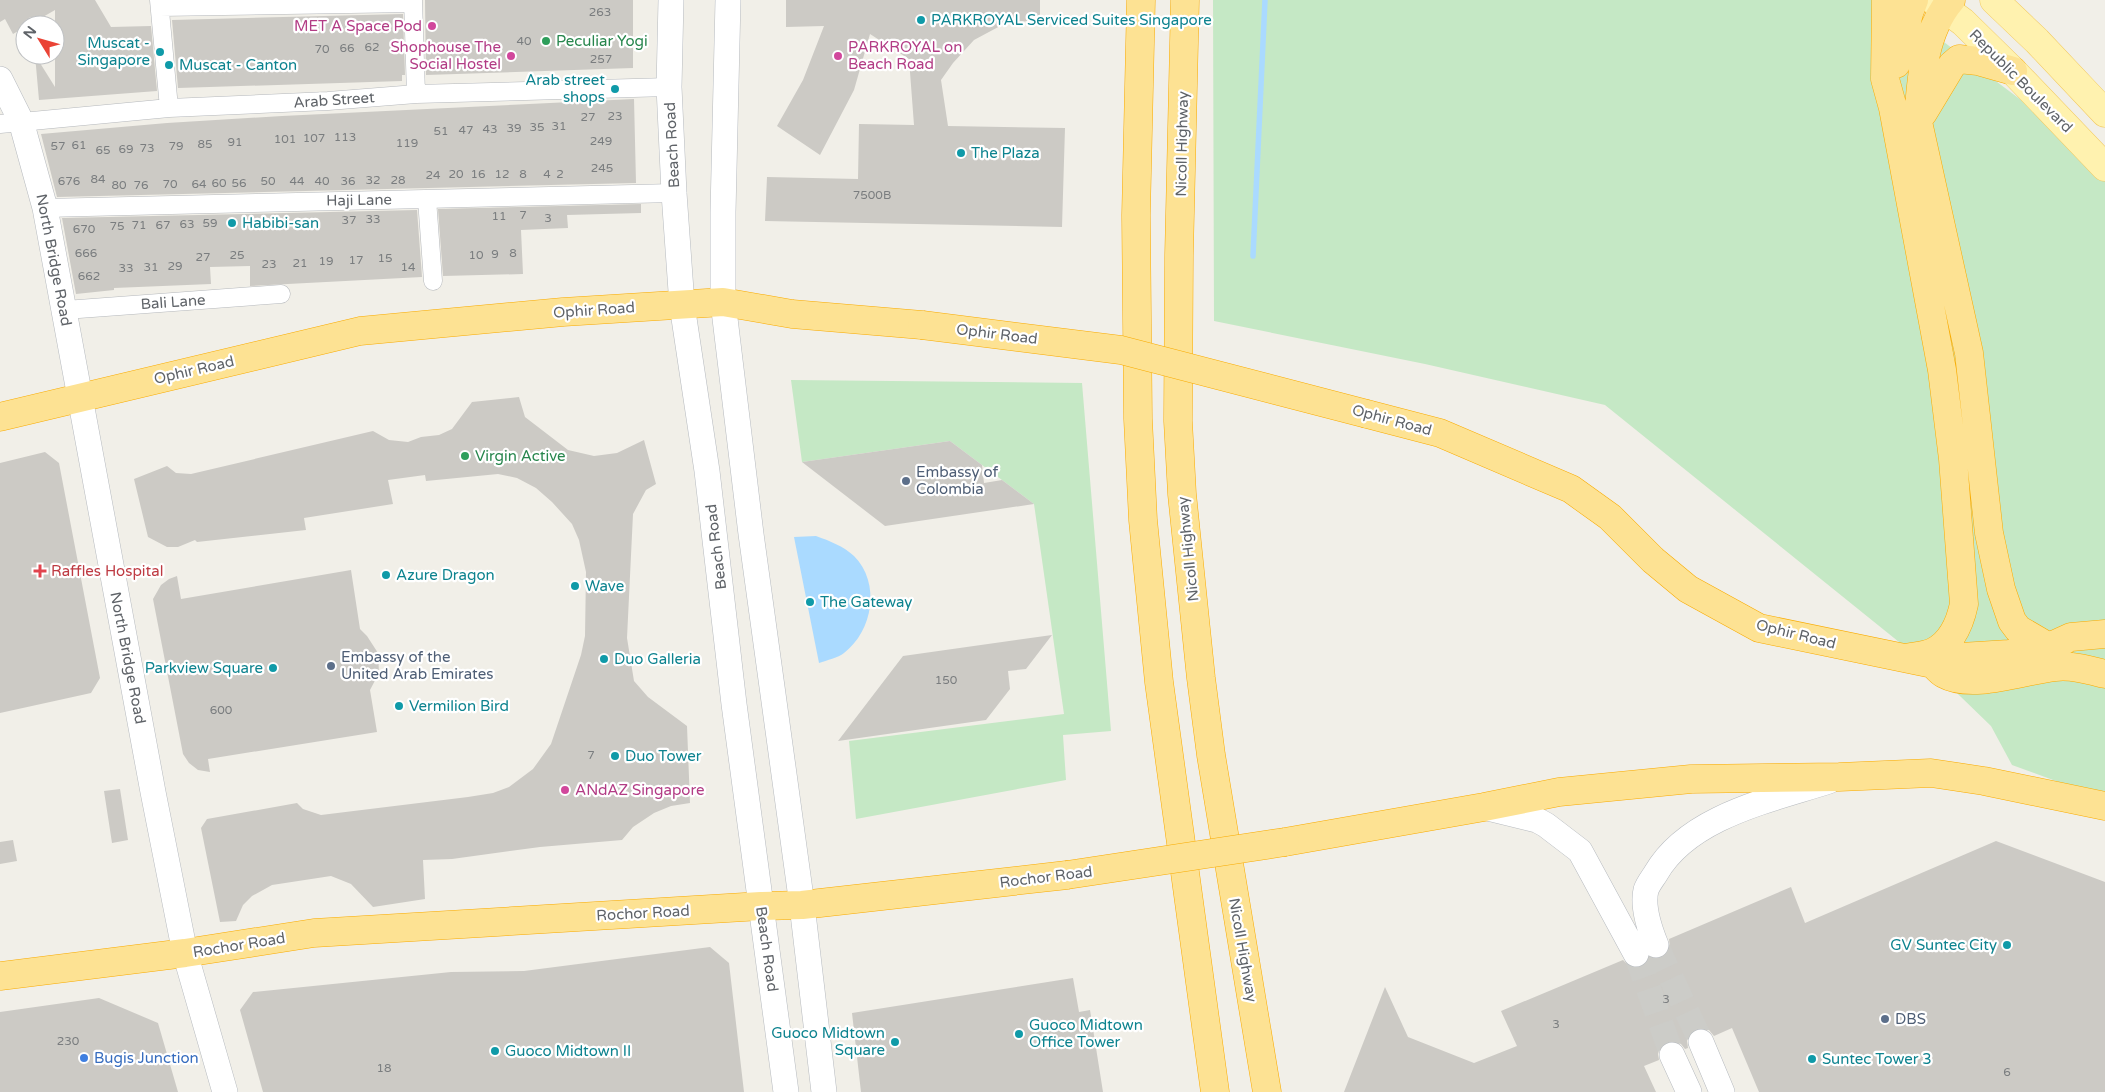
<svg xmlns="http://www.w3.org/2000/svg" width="2105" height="1092" viewBox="0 0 2105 1092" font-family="'Varela Round',sans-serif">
<rect width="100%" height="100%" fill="#f1efe8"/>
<path fill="#c5e8c5" d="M 1213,0 L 1888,0 L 2105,163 L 2105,799 L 2012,765 L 1991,726 L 1930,667 L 1605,405 L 1425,364 L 1214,321 Z
M 791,380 L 1082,383 L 1111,731 L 1063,735 L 1066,780 L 856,819 L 849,741 L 1064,714 L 1034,504 L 950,441 L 802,462 Z"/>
<path fill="#aadaff" d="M 816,536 C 830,541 843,546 854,556 C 881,583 873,631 844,653 C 838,658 827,660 819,663 L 794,537 Z"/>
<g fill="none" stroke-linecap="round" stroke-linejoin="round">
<path stroke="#aadaff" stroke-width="5.5" d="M 1253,256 L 1265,0"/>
</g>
<path fill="#cccac5" d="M 0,0 L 95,0 L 111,27 L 151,26 L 157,91 L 39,100 L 35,55 L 55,87 L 55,10 L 29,25 L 25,25 L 25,27 L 13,34 L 5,19 L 0,22 Z
M 425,0 L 633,0 L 633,68 L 426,75 Z
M 786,0 L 1040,0 L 1040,19 L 1002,25 L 974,40 L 953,63 L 941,80 L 948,126 L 1065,128 L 1062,227 L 765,221 L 767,177 L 858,179 L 859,124 L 914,125 L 909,59 L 870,34 L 854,90 L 820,155 L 777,126 L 803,80 L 824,26 L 786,27 Z
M 403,14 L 405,75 L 402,75 L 402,81 L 178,88 L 172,20 Z
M 634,99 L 636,183 L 57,197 L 41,134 L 167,123 L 282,116 Z
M 641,204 L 641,213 L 567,215 L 568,228 L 521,230 L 523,274 L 443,276 L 438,209 Z
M 417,210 L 422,277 L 250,286 L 250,266 L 210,267 L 211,284 L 114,288 L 114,290 L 76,294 L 62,218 Z
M 519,397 L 525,417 L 568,450 L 594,456 L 617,453 L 644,440 L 656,484 L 646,490 L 633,514 L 627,638 L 634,681 L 648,697 L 687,726 L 690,803 L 671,806 L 654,813 L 633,827 L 622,840 L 540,847 L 452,859 L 423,860 L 425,899 L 373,907 L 351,884 L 331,876 L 272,885 L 252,896 L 243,905 L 236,921 L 220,922 L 201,828 L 207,819 L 297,803 L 303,809 L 321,815 L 468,797 L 493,793 L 509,787 L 533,769 L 551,744 L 581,655 L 585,636 L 586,572 L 579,540 L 572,524 L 552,502 L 536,488 L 517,478 L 498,474 L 426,481 L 425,475 L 388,480 L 393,504 L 304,518 L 306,530 L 197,542 L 195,540 L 178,547 L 167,547 L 148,537 L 134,479 L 167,466 L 176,473 L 191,474 L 373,431 L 389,440 L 408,442 L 421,437 L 439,435 L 452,429 L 472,402 Z
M 950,441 L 982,465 L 984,483 L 1002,480 L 1034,504 L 885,526 L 802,462 Z
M 45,452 L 59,463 L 100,678 L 91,693 L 0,713 L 0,463 Z
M 351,570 L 360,629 L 367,636 L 378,653 L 379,673 L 370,690 L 377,732 L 208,759 L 210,772 L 198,770 L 189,763 L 183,754 L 153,599 L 161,585 L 169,579 L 177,576 L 181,599 Z
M 1052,635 L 1026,669 L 1008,671 L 1010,689 L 986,720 L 838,741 L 903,656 Z
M 120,789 L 128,840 L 112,843 L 104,791 Z
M 13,840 L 17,861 L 0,864 L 0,842 Z
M 1996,841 L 2105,882 L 2105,1092 L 1759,1092 L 1732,1028 L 1714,1036 L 1709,1030 L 1702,1028 L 1695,1029 L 1689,1034 L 1687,1041 L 1688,1048 L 1685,1049 L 1681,1044 L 1674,1041 L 1666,1042 L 1660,1047 L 1658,1054 L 1659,1060 L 1644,1066 L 1656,1092 L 1344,1092 L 1385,987 L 1408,1037 L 1474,1063 L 1517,1046 L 1501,1011 L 1623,960 L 1629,966 L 1636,968 L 1642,967 L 1650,957 L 1661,959 L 1667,954 L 1670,948 L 1669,939 L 1791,887 L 1805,923 Z
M 710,947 L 729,963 L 744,1092 L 263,1092 L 240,1010 L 253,992 L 451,972 L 524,971 Z
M 1073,978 L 1079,1012 L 1090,1010 L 1103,1092 L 861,1092 L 852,1013 Z
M 99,998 L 158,1023 L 178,1092 L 0,1092 L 0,1012 Z"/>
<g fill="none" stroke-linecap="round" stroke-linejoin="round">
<path stroke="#ccccc8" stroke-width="25" stroke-dasharray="25 12" stroke-linecap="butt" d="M 1656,945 L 1701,1042
M 1636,954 L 1672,1055"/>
<g stroke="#b5b8bc" stroke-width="19">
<path id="street" d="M 159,0 L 169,108
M 413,0 L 416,94
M 160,7 L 413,3
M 0,124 L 169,108 L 328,101 L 416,94 L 669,87
M 427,199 L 433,281
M 45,208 L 674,193
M 65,310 L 281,294"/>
</g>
<g stroke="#b6babf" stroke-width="26">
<path id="secondary" d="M 671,0 L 669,87 L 674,193 L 682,305 L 707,471 L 734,704 L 786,1092
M 728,0 L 723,212 L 723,302 L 751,534 L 802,905 L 824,1092
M 0,79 L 21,121 L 45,208 L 153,792 L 185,953 L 225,1092
M 1484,807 L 1537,820 L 1546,825 L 1580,851 L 1636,954
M 1656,945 C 1650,930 1642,906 1646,890 C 1648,884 1653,878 1656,873 C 1689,816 1771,800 1829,781
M 1701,1042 L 1722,1092
M 1672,1055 L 1689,1092"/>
</g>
<g stroke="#f2c960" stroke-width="29">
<path id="primary" d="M 1933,0 L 1963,22 L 2013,71 L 2105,167
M 1994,0 L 2037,41 L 2105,113"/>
</g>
<g stroke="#f9ab00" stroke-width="29">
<path id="highway" d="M 1141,0 L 1136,215 L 1138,419 L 1143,520 L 1159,682 L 1215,1092
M 1185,0 L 1179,255 L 1178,421 L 1182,494 L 1201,678 L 1211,755 L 1267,1092
M 1886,0 L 1885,79 L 1893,108 L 1942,370 L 1953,459 L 1964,604 C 1960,623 1952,643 1933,652 C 1925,656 1914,656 1906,658
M 1951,0 C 1923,33 1921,80 1918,122 L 1969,353 L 1989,533 L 2001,589 L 2012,621 L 2018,629 L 2049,647
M 1896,64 L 1909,13 L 1914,0
M 1923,113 L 1952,65 L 1959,59 L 1978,61 L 2013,71
M 1367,414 L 1440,433 L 1571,489 L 1610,517 L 1653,560 L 1688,589 L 1759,628 L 1933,664 C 1936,667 1940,672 1944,674 C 1973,690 2024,670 2055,667 C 2072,665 2089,670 2105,674
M 0,417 L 360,331 L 434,324 L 563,312 L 723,302 L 792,314 L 922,325
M 1933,664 L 1945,658 L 2009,654 L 2049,647 L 2071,637 L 2105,634
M 1285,842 L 1484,807 L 1559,792 L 1691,779 L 1839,777 L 1931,773 L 1984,781 L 2105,806
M 0,976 L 185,953 L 314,933 L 761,906 L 802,905 L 1067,875"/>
</g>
<use href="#street" stroke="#fff" stroke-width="18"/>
<use href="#secondary" stroke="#fff" stroke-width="25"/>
<use href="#primary" stroke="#fff2af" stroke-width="28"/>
<use href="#highway" stroke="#fde293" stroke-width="28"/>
<g stroke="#f9ab00" stroke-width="29" stroke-linecap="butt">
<path id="highway-bridge" d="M 922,325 L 1121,350 L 1367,414
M 1067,875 L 1285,842"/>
</g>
<use href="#highway-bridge" stroke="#fde293" stroke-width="28"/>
</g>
<g fill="#0f9aa8" stroke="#fff" stroke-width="2">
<circle cx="921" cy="20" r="5"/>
<circle cx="160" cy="52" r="5"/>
<circle cx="169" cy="65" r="5"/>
<circle cx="615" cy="89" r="5"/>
<circle cx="961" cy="153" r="5"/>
<circle cx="232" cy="223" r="5"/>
<circle cx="386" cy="575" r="5"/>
<circle cx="575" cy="586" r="5"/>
<circle cx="810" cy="602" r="5"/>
<circle cx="604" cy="659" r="5"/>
<circle cx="273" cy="668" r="5"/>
<circle cx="399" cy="706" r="5"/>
<circle cx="615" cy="756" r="5"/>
<circle cx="2007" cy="945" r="5"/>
<circle cx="1019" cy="1034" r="5"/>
<circle cx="895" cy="1042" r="5"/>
<circle cx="495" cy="1051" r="5"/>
<circle cx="1812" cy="1059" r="5"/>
</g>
<g fill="#d1479c" stroke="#fff" stroke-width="2">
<circle cx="432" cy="26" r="5"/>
<circle cx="511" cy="56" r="5"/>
<circle cx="838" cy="56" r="5"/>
<circle cx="565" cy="790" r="5"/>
</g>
<g fill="#2e9e5b" stroke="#fff" stroke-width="2">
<circle cx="546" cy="41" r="5"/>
<circle cx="465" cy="456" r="5"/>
</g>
<g fill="#5c6f8a" stroke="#fff" stroke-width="2">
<circle cx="906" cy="481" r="5"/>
<circle cx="331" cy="666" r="5"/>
<circle cx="1885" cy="1019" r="5"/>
</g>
<path fill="#e0444e" stroke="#fff" stroke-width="2" d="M37.5 563.5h5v5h5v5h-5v5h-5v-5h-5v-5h5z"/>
<circle fill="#3f7fe0" stroke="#fff" stroke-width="2" cx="84" cy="1058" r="5"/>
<g text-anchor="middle" stroke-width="4.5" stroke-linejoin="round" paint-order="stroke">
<g font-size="12" fill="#7a7d7f">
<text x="600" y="16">263</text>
<text x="524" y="45">40</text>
<text x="372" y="51">62</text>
<text x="347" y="52">66</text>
<text x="322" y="53">70</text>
<text x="601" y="63">257</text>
<text x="615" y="120">23</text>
<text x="588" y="121">27</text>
<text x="559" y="130">31</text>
<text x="537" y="131">35</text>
<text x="514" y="132">39</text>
<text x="490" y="133">43</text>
<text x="466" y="134">47</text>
<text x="441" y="135">51</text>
<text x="345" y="141">113</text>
<text x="314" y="142">107</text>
<text x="285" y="143">101</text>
<text x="601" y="145">249</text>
<text x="235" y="146">91</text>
<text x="407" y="147">119</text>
<text x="205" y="148">85</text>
<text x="79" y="149">61</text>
<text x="58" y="150">57</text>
<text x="176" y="150">79</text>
<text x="147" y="152">73</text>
<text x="126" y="153">69</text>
<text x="103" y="154">65</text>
<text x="602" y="172">245</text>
<text x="456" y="178">20</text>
<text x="478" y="178">16</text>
<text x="502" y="178">12</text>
<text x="523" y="178">8</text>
<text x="547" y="178">4</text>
<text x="560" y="178">2</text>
<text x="433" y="179">24</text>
<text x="98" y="183">84</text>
<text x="373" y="184">32</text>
<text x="398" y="184">28</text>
<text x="69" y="185">676</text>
<text x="268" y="185">50</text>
<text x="297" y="185">44</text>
<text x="322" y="185">40</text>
<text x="348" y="185">36</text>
<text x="219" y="187">60</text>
<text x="239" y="187">56</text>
<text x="170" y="188">70</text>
<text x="199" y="188">64</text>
<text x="119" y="189">80</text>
<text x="141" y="189">76</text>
<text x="872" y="199">7500B</text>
<text x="523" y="219">7</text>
<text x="499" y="220">11</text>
<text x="548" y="222">3</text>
<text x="373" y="223">33</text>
<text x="349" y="224">37</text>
<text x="210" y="227">59</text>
<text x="187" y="228">63</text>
<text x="139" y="229">71</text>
<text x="163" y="229">67</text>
<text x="117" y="230">75</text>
<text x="84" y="233">670</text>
<text x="86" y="257">666</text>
<text x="513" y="257">8</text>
<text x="495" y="258">9</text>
<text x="237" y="259">25</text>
<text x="476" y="259">10</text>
<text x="203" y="261">27</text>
<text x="385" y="262">15</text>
<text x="356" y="264">17</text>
<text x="326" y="265">19</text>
<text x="300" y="267">21</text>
<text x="269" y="268">23</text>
<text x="175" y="270">29</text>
<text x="151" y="271">31</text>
<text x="408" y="271">14</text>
<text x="126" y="272">33</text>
<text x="89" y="280">662</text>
<text x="946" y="684">150</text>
<text x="221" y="714">600</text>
<text x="591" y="759">7</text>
<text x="1666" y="1003">3</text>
<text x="1556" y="1028">3</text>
<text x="68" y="1045">230</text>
<text x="384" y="1072">18</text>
<text x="2007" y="1076">6</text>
</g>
<g font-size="15" fill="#0d838f" stroke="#fff" text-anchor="start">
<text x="931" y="25">PARKROYAL Serviced Suites Singapore</text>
<text x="150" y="48" text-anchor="end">Muscat -<tspan x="150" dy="17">Singapore</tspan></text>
<text x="179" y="70">Muscat - Canton</text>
<text x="605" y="85" text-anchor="end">Arab street<tspan x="605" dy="17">shops</tspan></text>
<text x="971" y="158">The Plaza</text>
<text x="242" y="228">Habibi-san</text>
<text x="396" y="580">Azure Dragon</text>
<text x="585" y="591">Wave</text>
<text x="820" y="607">The Gateway</text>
<text x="614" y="664">Duo Galleria</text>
<text x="263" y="673" text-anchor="end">Parkview Square</text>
<text x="409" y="711">Vermilion Bird</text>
<text x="625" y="761">Duo Tower</text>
<text x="1997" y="950" text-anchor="end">GV Suntec City</text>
<text x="1029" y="1030">Guoco Midtown<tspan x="1029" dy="17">Office Tower</tspan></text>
<text x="885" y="1038" text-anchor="end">Guoco Midtown<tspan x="885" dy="17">Square</tspan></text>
<text x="505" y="1056">Guoco Midtown II</text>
<text x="1822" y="1064">Suntec Tower 3</text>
</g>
<g font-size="15" fill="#b23c85" stroke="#fff" text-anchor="end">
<text x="422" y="31">MET A Space Pod</text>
<text x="501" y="52">Shophouse The<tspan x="501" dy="17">Social Hostel</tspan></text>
<text x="848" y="52" text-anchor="start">PARKROYAL on<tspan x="848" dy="17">Beach Road</tspan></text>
<text x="575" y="795" text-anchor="start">ANdAZ Singapore</text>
</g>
<g font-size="15" fill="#27864d" stroke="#fff" text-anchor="start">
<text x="556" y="46">Peculiar Yogi</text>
<text x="475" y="461">Virgin Active</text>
</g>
<g font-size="15" fill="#5f6368" stroke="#fff">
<text transform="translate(2021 81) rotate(45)" y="5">Republic Boulevard</text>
<text transform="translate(334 100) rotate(-4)" y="5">Arab Street</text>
<text transform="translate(1182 144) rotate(-89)" y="5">Nicoll Highway</text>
<text transform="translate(672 145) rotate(-93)" y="5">Beach Road</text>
<text transform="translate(359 200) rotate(-1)" y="5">Haji Lane</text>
<text transform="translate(54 260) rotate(79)" y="5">North Bridge Road</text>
<text transform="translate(173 302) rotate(-4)" y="5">Bali Lane</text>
<text transform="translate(594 310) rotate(-4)" y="5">Ophir Road</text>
<text transform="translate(997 334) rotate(7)" y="5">Ophir Road</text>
<text transform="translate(194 370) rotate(-13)" y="5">Ophir Road</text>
<text transform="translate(1392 420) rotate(15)" y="5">Ophir Road</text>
<text transform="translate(716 547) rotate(-97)" y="5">Beach Road</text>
<text transform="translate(1188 549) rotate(-96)" y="5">Nicoll Highway</text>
<text transform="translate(1796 634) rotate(14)" y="5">Ophir Road</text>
<text transform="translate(128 658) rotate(79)" y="5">North Bridge Road</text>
<text transform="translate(1046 877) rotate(-7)" y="5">Rochor Road</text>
<text transform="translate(643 913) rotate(-3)" y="5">Rochor Road</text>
<text transform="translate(239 945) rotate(-9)" y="5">Rochor Road</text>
<text transform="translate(767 949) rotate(82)" y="5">Beach Road</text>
<text transform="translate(1243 950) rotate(80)" y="5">Nicoll Highway</text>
</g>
<g font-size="15" fill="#4e5e75" stroke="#fff" text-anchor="start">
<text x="916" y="477">Embassy of<tspan x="916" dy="17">Colombia</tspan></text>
<text x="341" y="662">Embassy of the<tspan x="341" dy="17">United Arab Emirates</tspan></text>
<text x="1895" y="1024">DBS</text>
</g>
<g font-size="15" fill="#be3a42" stroke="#fff" text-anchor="start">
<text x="51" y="576">Raffles Hospital</text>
</g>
<g font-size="15" fill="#366cbe" stroke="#fff" text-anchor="start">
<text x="94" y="1063">Bugis Junction</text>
</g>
</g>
<g transform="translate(40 40) rotate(307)"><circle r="24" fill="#ffffff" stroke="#bfc1c3"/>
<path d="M0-4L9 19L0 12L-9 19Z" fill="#ea4335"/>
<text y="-8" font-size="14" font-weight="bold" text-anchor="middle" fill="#5f6368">N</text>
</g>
</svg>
